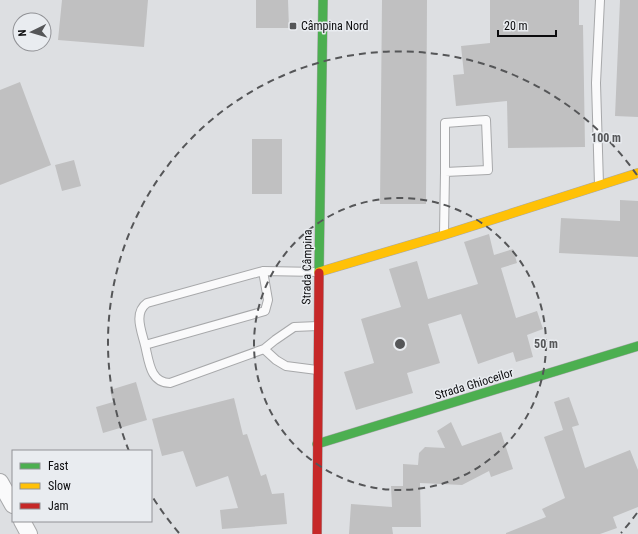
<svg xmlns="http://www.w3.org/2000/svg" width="638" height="534" viewBox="0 0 638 534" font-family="'Roboto Condensed',sans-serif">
<rect width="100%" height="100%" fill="#dddfe2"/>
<path fill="#c0c0c1" d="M 62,0 L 148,0 L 144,47 L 58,40 Z
M 256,0 L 288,0 L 289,28 L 256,28 Z
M 382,0 L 427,0 L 426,204 L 380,204 Z
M 490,0 L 579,0 L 579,25 L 583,25 L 585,147 L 508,148 L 507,101 L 456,106 L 453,75 L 464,74 L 461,46 L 490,43 Z
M 620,0 L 638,0 L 638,117 L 615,116 Z
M 20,82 L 51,165 L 0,185 L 0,90 Z
M 252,139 L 282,139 L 282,194 L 252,194 Z
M 74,160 L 81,186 L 62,191 L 55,165 Z
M 620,200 L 638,201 L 638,257 L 559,253 L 561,218 L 620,221 Z
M 489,234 L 494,255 L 513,249 L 517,263 L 501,268 L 516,318 L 537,311 L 543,329 L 527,335 L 533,357 L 516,362 L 513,352 L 478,364 L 461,314 L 428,324 L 440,363 L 407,373 L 413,393 L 356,410 L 344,372 L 374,363 L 361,319 L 401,307 L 389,269 L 417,261 L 428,299 L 478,284 L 464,242 Z
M 136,382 L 147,420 L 103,433 L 96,407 L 113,402 L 110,390 Z
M 569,397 L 579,425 L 572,427 L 585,468 L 630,450 L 638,470 L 638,507 L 613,517 L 617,528 L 600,534 L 506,534 L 506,533 L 546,517 L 542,509 L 565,498 L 544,437 L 563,430 L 554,402 Z
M 234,398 L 243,435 L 247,434 L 261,476 L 266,474 L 272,494 L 284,493 L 287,524 L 222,529 L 220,510 L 238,508 L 228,476 L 196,487 L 183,451 L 162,456 L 152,419 Z
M 451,422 L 462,446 L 501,432 L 513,469 L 491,477 L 489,471 L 462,485 L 420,483 L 421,527 L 392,527 L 393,534 L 349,534 L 351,504 L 392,507 L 391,486 L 403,486 L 403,464 L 418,465 L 419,453 L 425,447 L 445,448 L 437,431 Z"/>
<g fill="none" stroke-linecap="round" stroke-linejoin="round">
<g stroke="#a7a8aa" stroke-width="10">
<path id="lane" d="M 599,185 L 596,83 L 600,0
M 444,234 L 445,172 L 488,170 L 486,120 L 445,123 L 445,172
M 318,326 L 294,327 L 275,340 L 264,349 L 170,383 C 150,383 149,361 145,345 L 265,311 L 268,300 L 263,271 L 319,272
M 145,345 C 142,332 133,313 147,303 L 263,271
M 264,349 L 276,360 L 286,366 L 317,370"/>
</g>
<g stroke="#a7a8aa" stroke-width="18">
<path id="street" d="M 0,482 L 13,505
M 22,521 L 29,534"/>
</g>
<g stroke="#a7a8aa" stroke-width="10">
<path id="fast" d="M 319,273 L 323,0
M 317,444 L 638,346"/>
</g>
<g stroke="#a7a8aa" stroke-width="10">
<path id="slow" d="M 319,272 L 444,235 L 638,173"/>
</g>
<g stroke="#a7a8aa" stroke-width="10">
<path id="jam" d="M 317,534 L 319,273"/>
</g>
<use href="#lane" stroke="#fafafb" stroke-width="8"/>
<use href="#street" stroke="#fafafb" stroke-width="16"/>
<use href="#fast" stroke="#4caf50" stroke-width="9"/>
<use href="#slow" stroke="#ffc107" stroke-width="9"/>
<use href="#jam" stroke="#c62828" stroke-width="9"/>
</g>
<g fill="none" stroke="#555658" stroke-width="2" stroke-dasharray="7 5">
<circle cx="400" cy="344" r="146"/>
<path d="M637 513A291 291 0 0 1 621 533M179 533A291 291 0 0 1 152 496M129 451A291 291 0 0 1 637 175"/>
</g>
<rect fill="#555658" stroke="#e9ecf0" stroke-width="1.5" x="289" y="22" width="8" height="8" rx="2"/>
<g text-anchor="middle" stroke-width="3" stroke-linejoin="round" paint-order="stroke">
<g font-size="12" fill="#0c0c0e" stroke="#e9ecf0" text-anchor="start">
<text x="301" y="30">Câmpina Nord</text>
</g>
<g font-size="12" fill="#0c0c0e" stroke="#e9ecf0">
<text transform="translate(307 267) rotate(-89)" y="4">Strada Câmpina</text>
<text transform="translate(474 384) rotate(-17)" y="4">Strada Ghioceilor</text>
</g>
</g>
<circle cx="400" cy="344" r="6" fill="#555658" stroke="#e9ecf0" stroke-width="2"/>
<g font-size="12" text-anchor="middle" font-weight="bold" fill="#555658" stroke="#e9ecf0" stroke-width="3" stroke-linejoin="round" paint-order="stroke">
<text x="606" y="142">100 m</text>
<text x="546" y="348">50 m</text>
</g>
<rect x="12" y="450" width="140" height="72" fill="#e9ecf0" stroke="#919296"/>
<rect x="20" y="463" width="20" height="6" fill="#4caf50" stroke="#919296"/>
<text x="48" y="470" font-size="12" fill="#0c0c0e">Fast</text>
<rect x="20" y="483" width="20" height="6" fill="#ffc107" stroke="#919296"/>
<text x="48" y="490" font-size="12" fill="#0c0c0e">Slow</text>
<rect x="20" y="503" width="20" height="6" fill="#c62828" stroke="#919296"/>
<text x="48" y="510" font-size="12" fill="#0c0c0e">Jam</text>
<g transform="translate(32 32) rotate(265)"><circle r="19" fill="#e9ecf0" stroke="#919296"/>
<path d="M0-3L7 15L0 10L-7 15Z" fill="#555658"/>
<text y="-6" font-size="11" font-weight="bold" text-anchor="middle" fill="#0c0c0e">N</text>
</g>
<path d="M498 30v6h58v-6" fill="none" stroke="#0c0c0e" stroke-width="2"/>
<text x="504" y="30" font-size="12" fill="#0c0c0e" stroke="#e9ecf0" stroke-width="3" paint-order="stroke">20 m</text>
</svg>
